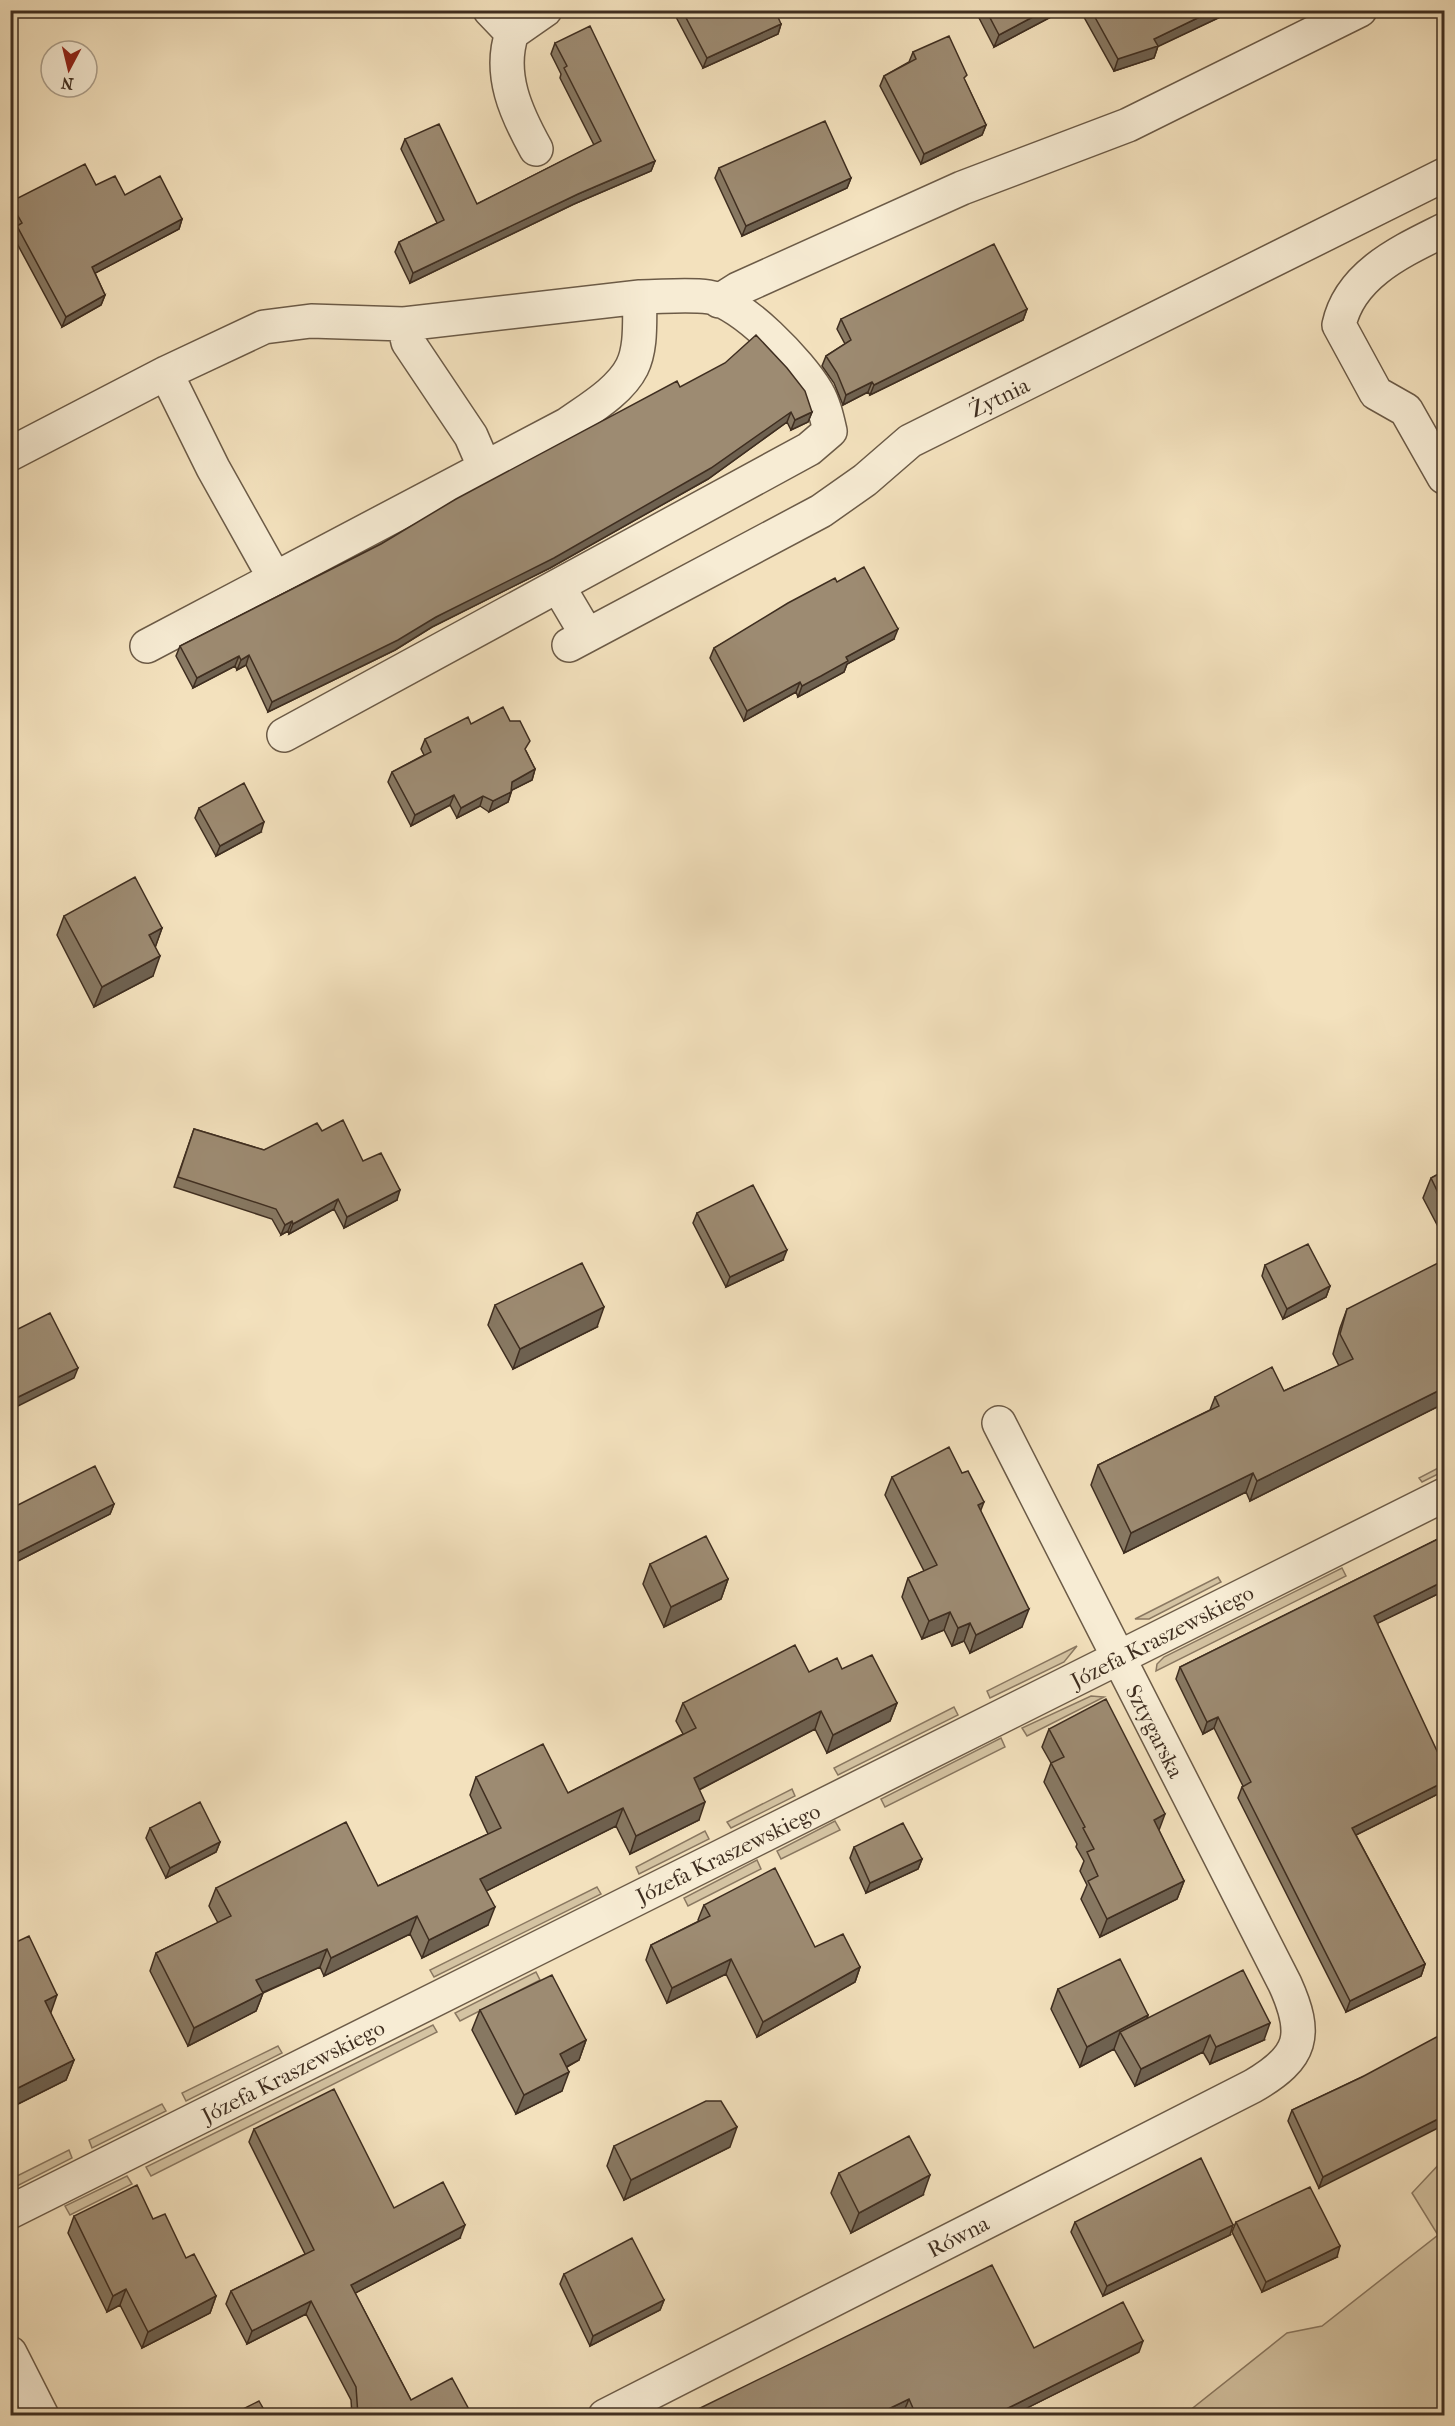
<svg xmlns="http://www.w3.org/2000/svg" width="1455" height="2426" viewBox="0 0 1455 2426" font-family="'IM FELL French Canon',serif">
<rect width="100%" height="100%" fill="#f3e1bd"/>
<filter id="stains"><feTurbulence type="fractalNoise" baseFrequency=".00333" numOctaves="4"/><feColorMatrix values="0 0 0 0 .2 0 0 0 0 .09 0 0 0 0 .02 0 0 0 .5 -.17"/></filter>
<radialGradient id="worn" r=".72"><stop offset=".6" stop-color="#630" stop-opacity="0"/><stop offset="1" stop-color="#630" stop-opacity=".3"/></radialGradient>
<path fill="#d4c3a2" stroke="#8a7861" stroke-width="1.5" d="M 1444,1465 L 1444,1471 L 1422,1482 L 1419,1478 Z
M 1342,1568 L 1346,1576 L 1156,1671 L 1157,1664 L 1164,1657 Z
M 1218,1577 L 1221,1582 L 1149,1619 L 1135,1619 Z
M 1077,1646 L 1064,1662 L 990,1698 L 987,1691 Z
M 1091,1696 L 1104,1697 L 1027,1736 L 1022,1728 Z
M 954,1707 L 958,1715 L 838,1775 L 834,1768 Z
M 1001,1738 L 1005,1747 L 885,1807 L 881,1799 Z
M 792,1789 L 795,1796 L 731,1828 L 727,1822 Z
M 835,1821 L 840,1830 L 781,1859 L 777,1851 Z
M 705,1831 L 709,1839 L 639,1874 L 636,1867 Z
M 757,1860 L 761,1869 L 688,1906 L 684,1898 Z
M 597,1887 L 601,1894 L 434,1977 L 430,1970 Z
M 536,1972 L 540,1980 L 460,2021 L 455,2013 Z
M 433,2025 L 437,2032 L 151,2176 L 146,2167 Z
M 278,2046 L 282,2053 L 186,2101 L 182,2093 Z
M 162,2104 L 166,2111 L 92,2148 L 89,2140 Z
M 69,2150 L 72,2158 L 11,2189 L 11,2179 Z
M 1444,2159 L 1444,2415 L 1184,2415 L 1287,2333 L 1322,2326 L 1438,2235 L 1412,2193 Z
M 127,2176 L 132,2184 L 70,2215 L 65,2206 Z"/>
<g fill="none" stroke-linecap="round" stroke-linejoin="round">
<g stroke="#6c5b47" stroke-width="36">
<path id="minor" d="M 490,10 L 512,33
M 512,33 C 498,74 516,113 536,149
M 512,33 L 545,10
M 1444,230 C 1402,251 1350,274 1339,325 L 1376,393 L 1406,410 L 1444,477
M 719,301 L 738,289 L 962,188 L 1128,125 L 1360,10
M 404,324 L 408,342 L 471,436 L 484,466
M 166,373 L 213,468 L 274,577
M 10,454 L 166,373 L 264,327 L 311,321 L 404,324 L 640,297
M 558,586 L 587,635
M 569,645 L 821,511 L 865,480 L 910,441 L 1444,175
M 147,646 L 568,424 C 589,409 620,391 632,367 C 642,347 639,319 640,297 C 662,297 686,294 709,297 C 742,302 800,363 817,392 C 824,404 827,418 830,431 L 809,449 L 284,735
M 10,2212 L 1444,1495
M 10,2353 L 42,2416
M 605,2416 L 1253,2086 C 1303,2057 1308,2035 1285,1984 L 999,1423"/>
</g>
<use href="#minor" stroke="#f7ecd4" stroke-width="33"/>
</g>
<path fill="#877862" stroke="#3f2e20" stroke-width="1.5" d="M 679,10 L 682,10 L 781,24 L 778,34 L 703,68 L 676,17 Z
M 979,10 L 1064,10 L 994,47 L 977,14 Z
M 1080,10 L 1235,10 L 1158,46 L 1154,58 L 1114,71 Z
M 555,43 L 655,161 L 651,171 L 574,204 L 410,283 L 395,252 L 399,242 L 437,223 L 401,149 L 405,139 L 477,204 L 594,145 L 560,78 L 561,74 L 551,54 Z
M 913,52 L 965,81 L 986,125 L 982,135 L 921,164 L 880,86 L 884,76 L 909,62 Z
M 719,168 L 851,178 L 847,188 L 742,236 L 715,178 Z
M 96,185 L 125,195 L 182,219 L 179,229 L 95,273 L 105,295 L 101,305 L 62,327 L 13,236 L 16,229 L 10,220 L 10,202 Z
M 1027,309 L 1023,320 L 870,395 L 868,392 L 843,405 L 834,383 L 822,366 L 826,356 L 845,344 L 837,329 L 841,319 Z
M 680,387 L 812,412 L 808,422 L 791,430 L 787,422 L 708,479 L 550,568 L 432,627 L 395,650 L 268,712 L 246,665 L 237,670 L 235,666 L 193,688 L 176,656 L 180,646 L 381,544 Z
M 837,582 L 894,639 L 847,664 L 844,672 L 818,686 L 798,697 L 796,692 L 744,721 L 710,658 L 714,648 Z
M 471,724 L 526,751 L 535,769 L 532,780 L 512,790 L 508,802 L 489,812 L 480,806 L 457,818 L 450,805 L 411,826 L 388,782 L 392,772 L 424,755 L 421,749 L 425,739 Z
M 199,808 L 261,832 L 216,856 L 195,818 Z
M 64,916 L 162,928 L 155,947 L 153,976 L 94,1007 L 57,935 Z
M 194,1129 L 264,1150 L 322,1131 L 363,1161 L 397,1200 L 344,1228 L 334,1209 L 289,1234 L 288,1231 L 281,1235 L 272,1219 L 174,1187 Z
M 1444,1171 L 1444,1238 L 1423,1198 L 1431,1178 Z
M 697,1213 L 783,1260 L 726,1287 L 693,1223 Z
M 1265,1265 L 1330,1286 L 1326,1297 L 1283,1319 L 1262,1276 Z
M 495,1305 L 597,1327 L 513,1369 L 488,1325 Z
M 1347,1309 L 1441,1405 L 1250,1501 L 1246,1492 L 1124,1553 L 1091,1485 L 1098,1465 L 1210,1410 L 1215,1397 L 1284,1391 L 1339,1366 L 1333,1354 L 1340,1328 Z
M 892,1477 L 980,1511 L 1022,1627 L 970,1653 L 964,1641 L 952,1646 L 944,1630 L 922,1639 L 902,1597 L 908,1578 L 924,1571 L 885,1495 Z
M 114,1504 L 110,1514 L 10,1565 L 10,1509 Z
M 1444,1536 L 1444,1591 L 1377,1623 L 1444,1791 L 1356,1835 L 1425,1964 L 1421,1976 L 1346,2012 L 1238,1798 L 1242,1787 L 1243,1786 L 1214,1728 L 1203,1734 L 1176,1679 L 1180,1667 Z
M 650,1564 L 728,1579 L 721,1599 L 664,1627 L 643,1584 Z
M 842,1669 L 897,1703 L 890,1721 L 827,1753 L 815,1729 L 699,1790 L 699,1820 L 630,1854 L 616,1826 L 486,1891 L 488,1925 L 422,1958 L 410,1934 L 324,1976 L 320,1967 L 263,1993 L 256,2011 L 188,2046 L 150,1971 L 156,1953 L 218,1923 L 209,1906 L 216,1888 L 378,1886 L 488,1834 L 470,1795 L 476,1777 L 568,1793 L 683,1734 L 676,1721 L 683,1703 L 809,1672 Z
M 1049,1729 L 1159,1831 L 1184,1881 L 1177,1899 L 1100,1937 L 1081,1899 L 1087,1885 L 1080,1871 L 1084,1861 L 1076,1847 L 1077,1844 L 1044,1782 L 1051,1763 L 1042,1747 Z
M 150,1828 L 220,1842 L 216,1852 L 166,1878 L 146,1838 Z
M 854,1847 L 922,1859 L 918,1869 L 866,1893 L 850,1858 Z
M 704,1905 L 815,1947 L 860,1967 L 855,1982 L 757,2037 L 726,1974 L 667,2003 L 646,1960 L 651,1945 L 699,1921 L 698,1920 Z
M 10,1945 L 50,2013 L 74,2060 L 66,2080 L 10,2108 Z
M 1058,1989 L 1148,2015 L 1147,2019 L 1264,2040 L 1210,2064 L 1203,2052 L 1135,2086 L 1114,2049 L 1080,2067 L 1051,2009 Z
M 480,2010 L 586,2040 L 579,2060 L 567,2067 L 562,2091 L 516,2114 L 472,2030 Z
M 1362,2077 L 1319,2188 L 1288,2121 L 1292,2110 Z
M 254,2129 L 394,2208 L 460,2238 L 355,2293 L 411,2400 L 472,2415 L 352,2415 L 351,2400 L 306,2314 L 247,2344 L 226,2304 L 231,2291 L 305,2254 L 249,2142 Z
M 614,2146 L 730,2147 L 624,2200 L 607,2166 Z
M 839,2173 L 923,2195 L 851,2233 L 831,2193 Z
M 74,2216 L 153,2219 L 216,2296 L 210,2313 L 142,2348 L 120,2305 L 107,2312 L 68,2233 Z
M 1075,2222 L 1230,2235 L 1103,2296 L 1071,2232 Z
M 1236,2222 L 1337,2257 L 1262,2292 L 1232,2232 Z
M 564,2274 L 664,2300 L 660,2310 L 590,2346 L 560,2284 Z
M 1034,2348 L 1139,2352 L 1013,2415 L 907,2415 L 904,2411 L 686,2415 Z"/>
<path fill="#6e6150" stroke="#3f2e20" stroke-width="1.5" d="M 1046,10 L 1064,10 L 994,47 L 999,35 Z
M 1214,10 L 1235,10 L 1157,47 L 1158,46 L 1154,58 L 1114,71 L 1118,59 L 1154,39 Z
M 781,24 L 778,34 L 703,68 L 707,58 Z
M 986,125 L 982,135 L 921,164 L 924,154 Z
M 655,161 L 651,171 L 574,204 L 410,283 L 413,273 L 578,194 Z
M 851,178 L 847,188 L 742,236 L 746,226 Z
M 182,219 L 179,229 L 88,277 L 92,267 Z
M 105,295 L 101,305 L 62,327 L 66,317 Z
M 1027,309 L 1023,320 L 870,395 L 874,385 Z
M 872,382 L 868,392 L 843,405 L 846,395 Z
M 791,412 L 787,422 L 708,479 L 550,568 L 432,627 L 395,650 L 268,712 L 272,702 L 436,617 Z
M 812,412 L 808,422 L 791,430 L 795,420 Z
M 898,629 L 894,639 L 847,664 L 844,672 L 798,697 L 802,686 L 846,657 Z
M 249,655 L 246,665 L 237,670 L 241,660 Z
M 239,656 L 235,666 L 193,688 L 197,678 Z
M 800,682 L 796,692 L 744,721 L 747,711 Z
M 535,769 L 532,780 L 508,792 L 512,782 Z
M 511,792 L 508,802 L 489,812 L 493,801 Z
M 454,795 L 450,805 L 411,826 L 415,815 Z
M 483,796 L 480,806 L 457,818 L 461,808 Z
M 264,822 L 261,832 L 216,856 L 220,846 Z
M 162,928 L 155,948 L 149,935 Z
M 160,956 L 153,976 L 94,1007 L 102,987 Z
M 400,1190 L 397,1200 L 344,1228 L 347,1217 Z
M 338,1199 L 334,1209 L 289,1234 L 293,1224 Z
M 292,1221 L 288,1231 L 281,1235 L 285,1225 Z
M 787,1250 L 783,1260 L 726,1287 L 730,1277 Z
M 1330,1286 L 1326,1297 L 1283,1319 L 1287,1309 Z
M 604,1307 L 597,1327 L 513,1369 L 520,1349 Z
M 1444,1361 L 1444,1377 L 1438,1365 Z
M 78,1368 L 74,1378 L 10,1410 L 10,1401 Z
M 1444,1388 L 1444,1397 L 1441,1405 L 1250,1501 L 1257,1481 Z
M 1253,1473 L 1246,1492 L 1124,1553 L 1131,1533 Z
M 984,1502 L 977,1520 L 978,1505 Z
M 114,1504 L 110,1514 L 10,1565 L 13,1555 Z
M 728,1579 L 721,1599 L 664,1627 L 671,1607 Z
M 1444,1581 L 1444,1591 L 1370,1627 L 1374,1616 Z
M 1029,1609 L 1022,1627 L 970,1653 L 976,1635 Z
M 950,1612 L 944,1630 L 922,1639 L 929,1621 Z
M 970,1623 L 964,1641 L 952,1646 L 958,1628 Z
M 897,1703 L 890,1721 L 827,1753 L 833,1735 Z
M 821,1711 L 815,1729 L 687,1796 L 694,1778 Z
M 1218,1717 L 1214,1728 L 1203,1734 L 1207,1722 Z
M 1444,1782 L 1444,1791 L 1348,1839 L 1352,1828 Z
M 705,1802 L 699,1820 L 630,1854 L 636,1836 Z
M 623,1808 L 616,1826 L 474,1897 L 480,1879 Z
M 1165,1814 L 1158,1833 L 1154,1820 Z
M 220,1842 L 216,1852 L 166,1878 L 170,1868 Z
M 922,1859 L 918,1869 L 866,1893 L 870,1883 Z
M 1184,1881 L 1177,1899 L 1100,1937 L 1107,1919 Z
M 495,1907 L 488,1925 L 422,1958 L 429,1940 Z
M 417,1916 L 410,1934 L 324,1976 L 331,1958 Z
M 327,1949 L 320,1967 L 250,1998 L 256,1980 Z
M 731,1959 L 726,1974 L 667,2003 L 672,1988 Z
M 1425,1964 L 1421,1976 L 1346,2012 L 1350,2001 Z
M 860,1967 L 855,1982 L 757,2037 L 763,2022 Z
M 263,1993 L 256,2011 L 188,2046 L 194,2028 Z
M 57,1995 L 50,2015 L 45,2001 Z
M 1148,2015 L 1141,2035 L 1120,2032 L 1114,2049 L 1080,2067 L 1087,2047 Z
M 1270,2023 L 1264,2040 L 1210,2064 L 1216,2047 Z
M 1210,2035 L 1203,2052 L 1135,2086 L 1141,2069 Z
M 586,2040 L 579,2060 L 553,2074 L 560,2054 Z
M 74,2060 L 66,2080 L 10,2108 L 10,2104 L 16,2089 Z
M 569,2072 L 562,2091 L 516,2114 L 524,2095 Z
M 1444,2116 L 1444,2125 L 1319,2188 L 1323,2177 Z
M 737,2127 L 730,2147 L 624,2200 L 631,2180 Z
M 930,2175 L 923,2195 L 851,2233 L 859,2213 Z
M 465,2225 L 460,2238 L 346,2298 L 351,2285 Z
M 1233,2225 L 1230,2235 L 1103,2296 L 1107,2286 Z
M 1340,2246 L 1337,2257 L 1262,2292 L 1266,2282 Z
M 126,2289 L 120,2305 L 107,2312 L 113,2296 Z
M 216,2296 L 210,2313 L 142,2348 L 148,2332 Z
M 664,2300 L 660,2310 L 590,2346 L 593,2336 Z
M 311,2301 L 306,2314 L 247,2344 L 252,2331 Z
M 1143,2341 L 1139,2352 L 1013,2415 L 994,2415 Z
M 909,2399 L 904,2411 L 895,2415 L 876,2415 Z"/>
<path fill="#9d8b72" stroke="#3f2e20" stroke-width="1.5" d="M 682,10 L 775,10 L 781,24 L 707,58 Z
M 986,10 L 1046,10 L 999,35 Z
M 1091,10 L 1214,10 L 1154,39 L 1158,46 L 1118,59 Z
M 590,26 L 655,161 L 578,194 L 413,273 L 399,242 L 444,220 L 405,139 L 439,124 L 477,204 L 601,141 L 564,68 L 567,66 L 555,43 Z
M 949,36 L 967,75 L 964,78 L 986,125 L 924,154 L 884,76 L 916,59 L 913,52 Z
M 825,121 L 851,178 L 746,226 L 719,168 Z
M 85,164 L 96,185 L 115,176 L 125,195 L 160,176 L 182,219 L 92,267 L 105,295 L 66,317 L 17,226 L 22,223 L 10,202 Z
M 994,244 L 1027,309 L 874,385 L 872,382 L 846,395 L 837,373 L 826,356 L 851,340 L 841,319 Z
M 756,335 L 787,368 L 805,391 L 812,412 L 795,420 L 791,412 L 711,468 L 554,558 L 436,617 L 398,640 L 272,702 L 249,655 L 241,660 L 239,656 L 197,678 L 180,646 L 381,544 L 456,499 L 677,381 L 680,387 L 725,363 Z
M 864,567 L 898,629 L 846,657 L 848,661 L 821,676 L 802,686 L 800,682 L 747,711 L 714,648 L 788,603 L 835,578 L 837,582 Z
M 503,707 L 510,721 L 520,721 L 530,741 L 525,749 L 535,769 L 512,782 L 511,792 L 493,801 L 483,796 L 461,808 L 454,795 L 415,815 L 392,772 L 431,752 L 425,739 L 468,717 L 471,724 Z
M 244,783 L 264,822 L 220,846 L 199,808 Z
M 135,877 L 162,928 L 149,935 L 160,956 L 102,987 L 64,916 Z
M 343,1120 L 363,1161 L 381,1153 L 400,1190 L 347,1217 L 338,1199 L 293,1224 L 292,1221 L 285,1225 L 276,1209 L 178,1177 L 194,1129 L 264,1150 L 317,1123 L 322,1131 Z
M 1444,1171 L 1444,1205 L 1431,1178 Z
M 753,1185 L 787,1250 L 730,1277 L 697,1213 Z
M 1308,1244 L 1330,1286 L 1287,1309 L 1265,1265 Z
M 1444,1260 L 1444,1361 L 1438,1365 L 1444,1378 L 1444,1388 L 1257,1481 L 1253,1473 L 1131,1533 L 1098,1465 L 1219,1406 L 1215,1397 L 1272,1367 L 1284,1391 L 1353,1359 L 1340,1334 L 1347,1309 Z
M 582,1263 L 604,1307 L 520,1349 L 495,1305 Z
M 50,1313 L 78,1368 L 10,1401 L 10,1333 Z
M 949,1447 L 962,1473 L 968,1471 L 984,1502 L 978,1505 L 1029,1609 L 976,1635 L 970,1623 L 958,1628 L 950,1612 L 929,1621 L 908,1578 L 937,1565 L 892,1477 Z
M 95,1466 L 114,1504 L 13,1555 L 10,1550 L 10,1509 Z
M 706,1536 L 728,1579 L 671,1607 L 650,1564 Z
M 1444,1536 L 1444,1581 L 1374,1616 L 1444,1766 L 1444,1782 L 1352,1828 L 1425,1964 L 1350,2001 L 1242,1787 L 1251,1782 L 1218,1717 L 1207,1722 L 1180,1667 Z
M 795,1645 L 809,1672 L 837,1658 L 842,1669 L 872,1655 L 897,1703 L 833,1735 L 821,1711 L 694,1778 L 705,1802 L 636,1836 L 623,1808 L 480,1879 L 495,1907 L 429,1940 L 417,1916 L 331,1958 L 327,1949 L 256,1980 L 263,1993 L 194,2028 L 156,1953 L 231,1916 L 216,1888 L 346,1822 L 378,1886 L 501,1828 L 476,1777 L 543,1744 L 568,1793 L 696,1728 L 683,1703 Z
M 1106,1699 L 1165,1814 L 1154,1820 L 1184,1881 L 1107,1919 L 1088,1881 L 1098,1876 L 1087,1852 L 1094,1849 L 1083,1828 L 1085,1827 L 1051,1763 L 1064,1757 L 1049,1729 Z
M 200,1802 L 220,1842 L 170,1868 L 150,1828 Z
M 903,1823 L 922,1859 L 870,1883 L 854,1847 Z
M 775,1868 L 815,1947 L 843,1934 L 860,1967 L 763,2022 L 731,1959 L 672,1988 L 651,1945 L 710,1916 L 704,1905 Z
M 29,1936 L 57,1995 L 45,2001 L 74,2060 L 16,2089 L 10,2077 L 10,1945 Z
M 1120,1959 L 1148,2015 L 1087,2047 L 1058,1989 Z
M 1243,1970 L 1270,2023 L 1216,2047 L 1210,2035 L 1141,2069 L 1120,2032 Z
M 552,1975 L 586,2040 L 560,2054 L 569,2072 L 524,2095 L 480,2010 Z
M 1444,2033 L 1444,2116 L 1323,2177 L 1292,2110 L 1362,2077 Z
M 334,2089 L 394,2208 L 443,2182 L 465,2225 L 351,2285 L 411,2400 L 452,2378 L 472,2415 L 358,2415 L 356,2387 L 311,2301 L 252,2331 L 231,2291 L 314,2250 L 254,2129 Z
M 706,2101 L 721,2101 L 737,2127 L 631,2180 L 614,2146 Z
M 909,2136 L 930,2175 L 859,2213 L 839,2173 Z
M 1201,2158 L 1233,2225 L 1107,2286 L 1075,2222 Z
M 137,2185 L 153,2219 L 165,2214 L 186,2258 L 194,2254 L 216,2296 L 148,2332 L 126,2289 L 113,2296 L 74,2216 Z
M 1310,2187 L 1340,2246 L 1266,2282 L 1236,2222 Z
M 632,2238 L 664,2300 L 593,2336 L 564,2274 Z
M 992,2265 L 1034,2348 L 1123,2302 L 1143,2341 L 994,2415 L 916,2415 L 909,2399 L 876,2415 L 686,2415 Z
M 259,2401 L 267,2415 L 231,2415 Z"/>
<g text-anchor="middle" stroke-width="4.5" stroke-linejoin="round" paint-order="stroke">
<g font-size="22" fill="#3f2e20" stroke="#f7ecd4">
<text transform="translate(999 397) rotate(-26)" y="8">Żytnia</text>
<text transform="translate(1162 1636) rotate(-27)" y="8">Józefa Kraszewskiego</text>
<text transform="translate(1155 1731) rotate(63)" y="8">Sztygarska</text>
<text transform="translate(728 1853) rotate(-26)" y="8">Józefa Kraszewskiego</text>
<text transform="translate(293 2071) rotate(-27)" y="8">Józefa Kraszewskiego</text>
<text transform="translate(958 2236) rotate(-27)" y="8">Równa</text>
</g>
</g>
<rect width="1455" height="2426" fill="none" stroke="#f3e1bd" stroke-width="36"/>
<rect x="12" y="12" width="1431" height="2402" fill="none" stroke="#3f2e20" stroke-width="3"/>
<rect x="18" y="18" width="1419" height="2390" fill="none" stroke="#3f2e20" stroke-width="1.5"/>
<g transform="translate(69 69) rotate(187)"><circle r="28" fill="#f7ecd4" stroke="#ada08c" stroke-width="1.5"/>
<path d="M0-4.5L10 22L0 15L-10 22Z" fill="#8f2418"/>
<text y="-9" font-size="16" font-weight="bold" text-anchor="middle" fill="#3f2e20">N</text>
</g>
<rect width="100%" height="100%" filter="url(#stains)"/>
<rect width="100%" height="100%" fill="url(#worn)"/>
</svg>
